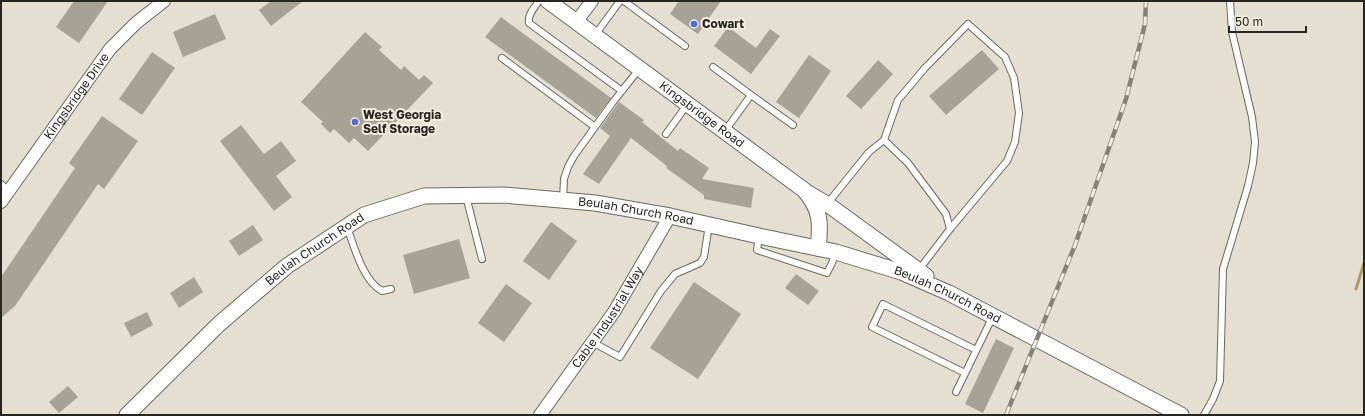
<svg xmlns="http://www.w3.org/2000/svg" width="1365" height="416" viewBox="0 0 1365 416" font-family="'Golos Text',sans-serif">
<rect width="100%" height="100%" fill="#e4dfd1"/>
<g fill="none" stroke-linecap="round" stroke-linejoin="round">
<path stroke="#b09a5d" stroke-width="3" d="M 1356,289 L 1364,263"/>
</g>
<path fill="#a6a295" d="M 74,1 L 108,1 L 79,43 L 56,27 Z
M 271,1 L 303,1 L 271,26 L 259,10 Z
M 679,1 L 721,1 L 698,34 L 670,14 Z
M 215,14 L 226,39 L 183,57 L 173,32 Z
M 501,17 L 611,98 L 596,118 L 485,37 Z
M 728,27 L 756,48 L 770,29 L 780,36 L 751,74 L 714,46 Z
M 365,32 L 382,47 L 379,50 L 401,70 L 404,66 L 419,80 L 424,75 L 433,83 L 368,151 L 354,138 L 349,143 L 334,129 L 330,133 L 321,124 L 323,122 L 301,102 Z
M 982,50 L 999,69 L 946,115 L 929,96 Z
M 152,52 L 175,68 L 142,115 L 119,99 Z
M 809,55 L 831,71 L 799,118 L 776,102 Z
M 878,60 L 893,74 L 861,109 L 846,96 Z
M 619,102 L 644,120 L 642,122 L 678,151 L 680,148 L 709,168 L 702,179 L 754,188 L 751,208 L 704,199 L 704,195 L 666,168 L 667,166 L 631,138 L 599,184 L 583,174 L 610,136 L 600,128 Z
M 102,116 L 138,141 L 104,189 L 98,184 L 15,306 L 1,318 L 1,277 L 75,168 L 69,163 Z
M 241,125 L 264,154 L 281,141 L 296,161 L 276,176 L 292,197 L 274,211 L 220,141 Z
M 551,222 L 577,241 L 549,280 L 523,261 Z
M 253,225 L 263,240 L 239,256 L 229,241 Z
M 459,239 L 470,278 L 414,294 L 403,255 Z
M 796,274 L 819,291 L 808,305 L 785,288 Z
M 194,277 L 203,292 L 179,308 L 170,293 Z
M 694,282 L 741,314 L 698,379 L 650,348 Z
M 506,284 L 532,303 L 504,342 L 478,323 Z
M 147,312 L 153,325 L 131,337 L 124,323 Z
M 996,339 L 1014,348 L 983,413 L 965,404 Z
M 68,386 L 78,397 L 59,413 L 49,402 Z"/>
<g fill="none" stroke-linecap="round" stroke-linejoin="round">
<g stroke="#6c685c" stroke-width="8">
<path id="service" d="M 539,1 C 535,7 527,15 529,23 L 622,91
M 624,1 L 685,46
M 595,35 L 620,1
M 502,58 L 595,127
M 713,67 L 751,95
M 725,131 L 751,95 L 793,125
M 666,134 L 687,105
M 1,184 L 9,191
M 466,196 L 482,259
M 563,201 L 564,179 L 568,167 L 574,156 L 613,102 L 640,68
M 827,204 L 869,152 L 884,140
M 347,227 C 354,246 363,281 382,291 L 391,289
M 759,236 L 757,250 L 827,273 L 832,263 L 836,252
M 918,271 L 950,229 L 1007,161 L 1015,142 L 1019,113 L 1014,78 L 1005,57 L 968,24 L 924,69 L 898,100 L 884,140 L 908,163 L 946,214 L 950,229
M 592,342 L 620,357 L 661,291 L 675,274 L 700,263 L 704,257 L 709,225
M 965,373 L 872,327 L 883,304 L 976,350
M 956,392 L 993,316
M 1204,415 L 1213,399 L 1220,381 L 1223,269 L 1248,186 L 1253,163 L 1255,142 L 1252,117 L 1232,32 L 1230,1"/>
</g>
<g stroke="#6c685c" stroke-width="14">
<g id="minor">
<path d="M 576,22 L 592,1"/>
<path id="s1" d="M 1,202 L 110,49 L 136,23 L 164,1"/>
<path id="s2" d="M 540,415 L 614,312 L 670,216"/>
</g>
</g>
<g stroke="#6c685c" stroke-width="17">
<g id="tertiary">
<path id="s3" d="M 548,1 L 804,190 C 821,209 821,224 818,248"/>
<path d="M 808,193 L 830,206 L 926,276"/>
<path id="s4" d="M 127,415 L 219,324 L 287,266 L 364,215 L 424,196 L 504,195 L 595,203 L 670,216 L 759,236 L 836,252 L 901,272 L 949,293 L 1181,415"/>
</g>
</g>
<use href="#service" stroke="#fff" stroke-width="6"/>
<use href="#minor" stroke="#fff" stroke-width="12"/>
<use href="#tertiary" stroke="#fff" stroke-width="15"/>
<g stroke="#858278" stroke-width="4.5">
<path id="rail" d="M 1006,415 L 1075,245 L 1126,99 L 1145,24 L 1146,1"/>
</g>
<use href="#rail" stroke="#f1ecde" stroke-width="3" stroke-dasharray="9" stroke-linecap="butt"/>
</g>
<g fill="#516adf" stroke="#f1ecde" stroke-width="1.5">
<circle cx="694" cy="24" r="4"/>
<circle cx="355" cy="122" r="4"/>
</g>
<g text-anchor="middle" stroke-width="4" stroke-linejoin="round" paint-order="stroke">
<g font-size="12" font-weight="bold" fill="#272520" stroke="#f1ecde" text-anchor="start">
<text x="702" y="28">Cowart</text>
<text x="363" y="119">West Georgia<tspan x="363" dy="14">Self Storage</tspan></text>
</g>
<g font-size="12" fill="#272520" stroke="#f1ecde">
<text dy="4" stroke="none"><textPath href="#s1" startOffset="130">Kingsbridge Drive</textPath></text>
<text dy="4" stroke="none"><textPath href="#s3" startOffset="191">Kingsbridge Road</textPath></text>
<text dy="4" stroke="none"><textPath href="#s4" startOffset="587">Beulah Church Road</textPath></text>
<text dy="4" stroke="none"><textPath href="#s4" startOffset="251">Beulah Church Road</textPath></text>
<text dy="4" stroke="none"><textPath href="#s4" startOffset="911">Beulah Church Road</textPath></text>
<text dy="4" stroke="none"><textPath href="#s2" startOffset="119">Cable Industrial Way</textPath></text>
</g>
</g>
<rect width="1365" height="416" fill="none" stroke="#272520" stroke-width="4"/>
<path d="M1229 26v6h77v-6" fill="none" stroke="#272520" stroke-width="2"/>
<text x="1235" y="26" font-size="12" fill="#272520" stroke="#f1ecde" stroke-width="3" paint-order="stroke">50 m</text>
</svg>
